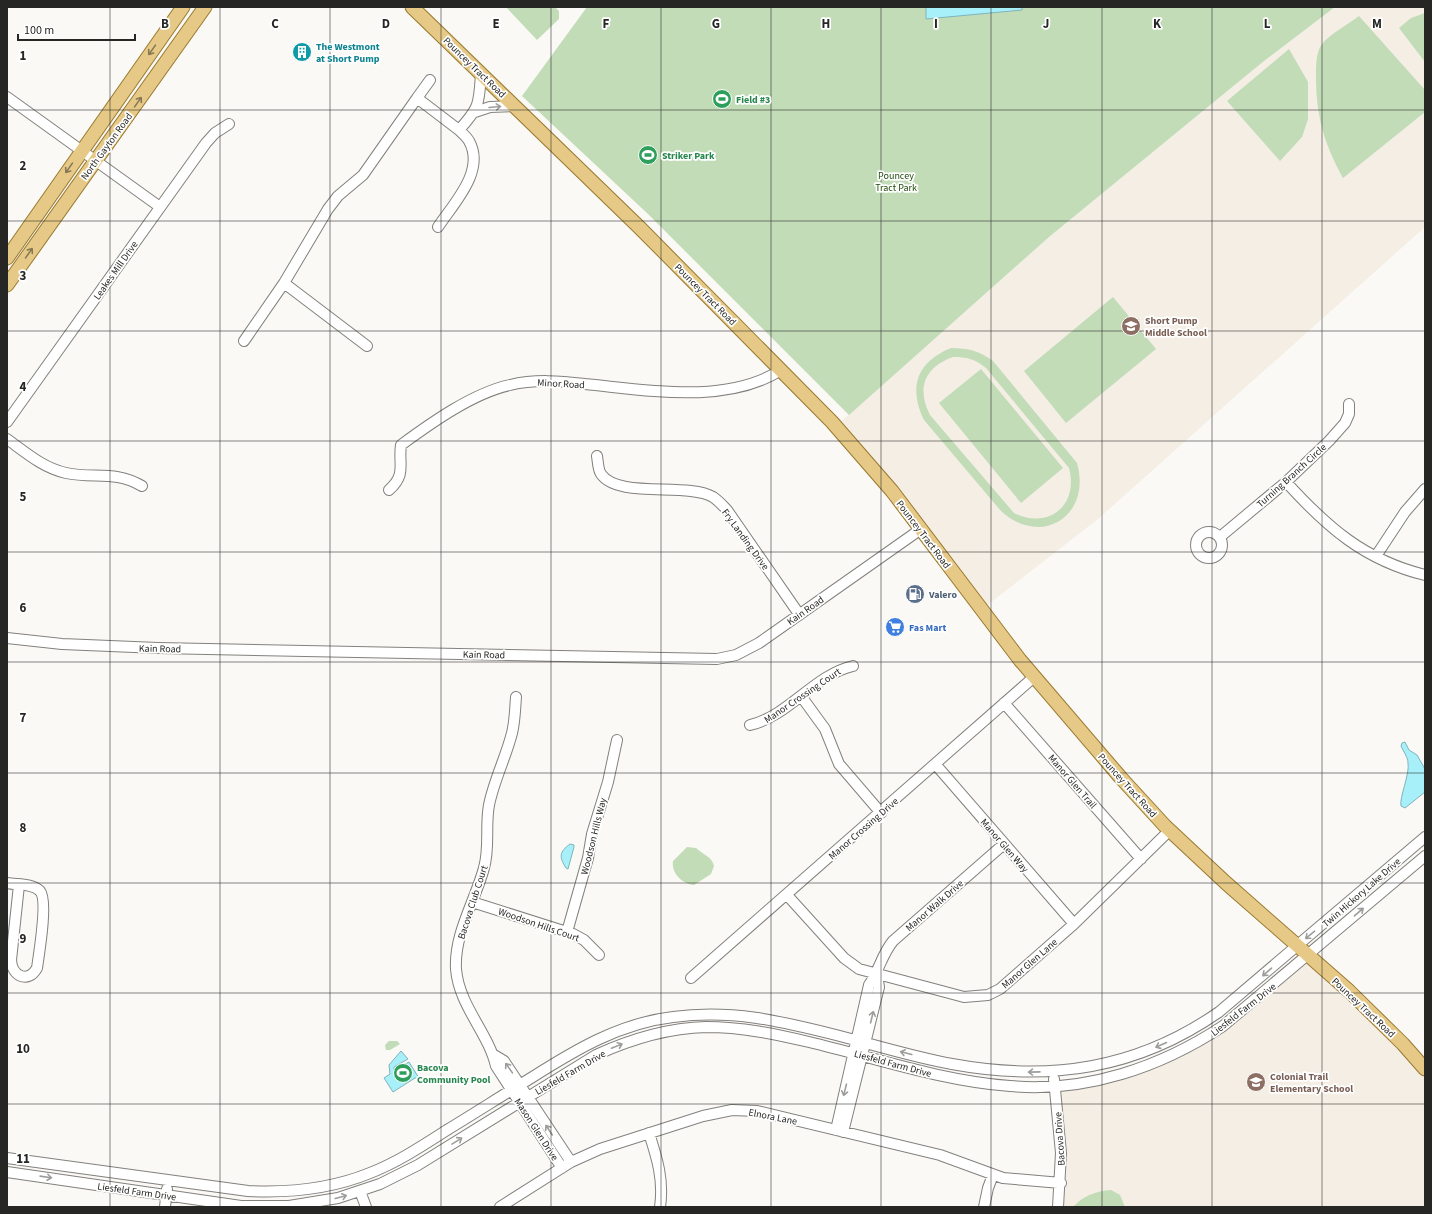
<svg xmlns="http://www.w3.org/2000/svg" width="1432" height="1214" viewBox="0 0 1432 1214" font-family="'Source Sans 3',sans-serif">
<rect width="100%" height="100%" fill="#fbf9f5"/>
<path fill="#f4eee4" d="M 1335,7 L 1425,7 L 1425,227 L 1098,519 L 981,610 L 838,424 L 1049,237 L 1264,61 Z
M 1308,956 L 1425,1069 L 1425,1207 L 1058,1207 L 1055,1086 L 1096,1080 L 1202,1040 Z"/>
<path fill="#c1dcb7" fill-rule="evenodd" d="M 506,7 L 555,7 L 559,11 L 559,19 L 537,40 Z
M 587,7 L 1335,7 L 1264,61 L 1049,237 L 849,415 L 648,214 L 522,96 Z
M 1425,13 L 1425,62 L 1399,28 L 1411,18 Z
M 1359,16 L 1425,90 L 1425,112 L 1343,178 C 1324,143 1316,116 1316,76 C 1316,66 1316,52 1322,44 C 1330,34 1349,24 1359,16 Z
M 1289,49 L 1308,82 L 1308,119 L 1302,137 L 1280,161 L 1227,101 Z
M 1113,297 L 1156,349 L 1066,423 L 1024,371 Z
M 951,348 C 969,348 979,351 993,361 L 1077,463 C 1092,516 1041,548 1001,511 L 924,420 C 908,387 917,362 951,348 ZM 953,357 C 967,357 975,359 986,368 L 1069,468 C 1079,505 1049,530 1014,513 L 930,415 C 916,388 925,367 953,357 Z
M 981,369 L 1063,468 L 1021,503 L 939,403 Z
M 687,847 L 696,848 C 703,855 712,856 714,866 L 711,874 L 694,885 C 682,884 671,873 673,861 Z
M 389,1041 L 397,1041 L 400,1044 L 390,1050 L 386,1050 L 385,1045 Z
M 1111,1190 L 1120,1195 L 1125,1207 L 1073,1207 C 1083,1196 1096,1191 1111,1190 Z"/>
<path fill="#a7f0fa" stroke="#80b3ba" d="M 926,7 L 1022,7 L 1022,10 L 926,19 Z
M 1405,742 L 1409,750 L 1417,755 L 1425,769 L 1425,792 L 1405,808 L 1401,806 C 1399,798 1410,774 1408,763 C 1408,757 1403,751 1401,746 L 1402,743 Z
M 570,844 L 574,845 L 574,847 L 568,869 L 566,868 C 559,857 559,852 570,844 Z
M 401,1051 L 408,1059 L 394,1067 L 394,1070 L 409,1062 L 419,1078 L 415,1078 L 393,1092 L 384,1078 L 390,1074 L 389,1065 Z"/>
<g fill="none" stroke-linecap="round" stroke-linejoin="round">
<g stroke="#83817e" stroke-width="12">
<path id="minor" d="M 7,97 L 160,207
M 417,98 L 430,80
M 475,112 L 490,107 L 515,106
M 438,227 C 453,204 486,171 469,141 C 467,137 462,133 459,130
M 244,341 L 284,283
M 367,346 L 284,283 L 328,209 L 338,196 L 363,175 L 417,98 L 459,130 C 480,107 479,104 481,73
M 7,422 L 206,143 L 215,133 L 229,124
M 7,439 C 25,452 43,468 66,473 C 94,479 115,470 142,486
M 597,456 C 598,462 598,470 601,474 C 618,499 687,482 713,497 C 719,501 723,506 727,510 L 799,614
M 1286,482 C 1327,527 1364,560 1425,575
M 389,490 C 407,474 398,464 401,445 C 431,423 473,393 510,385 C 535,379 560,381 585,384 C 647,390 726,405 781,370
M1196 545a13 13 0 1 1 26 0a13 13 0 1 1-26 0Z
M 1220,537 L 1286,482 L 1329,441 L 1345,423 L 1349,414 L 1349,404
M 1376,556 L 1405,512 L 1425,489
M 7,638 L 62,644 L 158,648 L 717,659 L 736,655 L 759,643 L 921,529
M 801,696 L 825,729 L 839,764 L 881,813
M 516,697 C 515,709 515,721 512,733 C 506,757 494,780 489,805 C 485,826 490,847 484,868 C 475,901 454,934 456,969 C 459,1006 488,1032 496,1066 L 562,1168
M 1004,703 L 1141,859
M 750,725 C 789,716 814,675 853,666
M 936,765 L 1074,924
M 7,883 C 17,885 32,883 40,891 C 48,900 39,954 37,968 C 28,984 12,976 11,960 L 19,885
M 787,895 L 844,958 L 859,969 L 964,997 L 988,995 L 1000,989 L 1074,924 L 1170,830
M 472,902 L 573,934 L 584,940 L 599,955
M 567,932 L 588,858 L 592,834 L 608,782 L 617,740
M 691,978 L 1034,677
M 494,1055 L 504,1061 L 571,1162
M 1054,1079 L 1061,1153 L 1058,1207
M 836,1130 L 869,985 C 879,971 882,954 893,941 L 1004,844
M 843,1132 L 879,987 L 877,975
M 649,1133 C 657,1158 664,1180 660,1207
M 7,1158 L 248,1191 C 290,1193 331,1189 370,1173 C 398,1162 422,1146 447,1130 C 475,1113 503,1095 531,1078 C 575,1050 620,1023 673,1017 C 731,1009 780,1021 836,1035 C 875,1045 913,1057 952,1064 C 1050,1082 1137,1069 1219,1012 L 1425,837
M 7,1172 L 241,1206 L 289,1206 L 338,1198 L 380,1184 L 418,1165 L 596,1055 C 631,1039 668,1028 706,1027 C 742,1027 775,1034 809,1042 C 876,1058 942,1081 1010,1086 C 1086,1093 1161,1067 1223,1026 L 1425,856
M 360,1191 L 366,1207
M 165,1207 L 167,1189
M 500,1207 L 571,1162 L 600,1149 L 703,1116 L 732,1110 L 757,1111 L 940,1155 L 1003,1178 L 1061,1183
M 984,1207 L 988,1188 L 993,1175"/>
</g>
<g stroke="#98792f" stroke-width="15">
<path id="major" d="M 412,7 L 640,228 L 832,422 L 892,491 L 1020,660 L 1121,778 L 1165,826 L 1226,883 L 1349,991 L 1403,1044 L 1425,1069
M 7,258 L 183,7
M 7,285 L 205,7"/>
</g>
<use href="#minor" stroke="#fff" stroke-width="10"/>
<use href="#major" stroke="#e6c986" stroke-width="13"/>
</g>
<defs><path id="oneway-shaft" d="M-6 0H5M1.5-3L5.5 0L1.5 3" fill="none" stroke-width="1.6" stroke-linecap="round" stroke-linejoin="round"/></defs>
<g stroke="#867855">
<use href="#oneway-shaft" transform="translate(152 50) rotate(125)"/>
<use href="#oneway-shaft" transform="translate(138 102) rotate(-55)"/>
<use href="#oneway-shaft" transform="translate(69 168) rotate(125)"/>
<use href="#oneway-shaft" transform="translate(29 253) rotate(-55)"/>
</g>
<g stroke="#9d9d9c">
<use href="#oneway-shaft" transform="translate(495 107) rotate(-5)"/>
<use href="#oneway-shaft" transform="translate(1359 912) rotate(-41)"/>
<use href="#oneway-shaft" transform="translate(1310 935) rotate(140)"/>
<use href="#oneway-shaft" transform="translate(1267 972) rotate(139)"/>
<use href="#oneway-shaft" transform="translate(872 1017) rotate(-76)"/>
<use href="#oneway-shaft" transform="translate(1161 1045) rotate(156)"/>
<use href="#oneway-shaft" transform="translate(617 1046) rotate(-22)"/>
<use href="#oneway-shaft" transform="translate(906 1053) rotate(-166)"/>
<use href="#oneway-shaft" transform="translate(509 1068) rotate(-125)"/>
<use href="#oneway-shaft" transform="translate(1034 1072) rotate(179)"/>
<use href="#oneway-shaft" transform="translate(845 1090) rotate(104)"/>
<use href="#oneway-shaft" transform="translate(549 1130) rotate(-123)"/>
<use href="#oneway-shaft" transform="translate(457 1141) rotate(-32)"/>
<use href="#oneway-shaft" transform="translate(46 1177) rotate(8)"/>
<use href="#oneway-shaft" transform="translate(341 1197) rotate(-15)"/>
</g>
<path fill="none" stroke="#262624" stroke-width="1" stroke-opacity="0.55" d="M 110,7 L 110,1207M 220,7 L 220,1207M 330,7 L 330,1207M 441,7 L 441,1207M 551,7 L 551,1207M 661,7 L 661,1207M 771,7 L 771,1207M 881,7 L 881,1207M 991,7 L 991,1207M 1102,7 L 1102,1207M 1212,7 L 1212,1207M 1322,7 L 1322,1207M 7,110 L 1425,110M 7,221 L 1425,221M 7,331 L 1425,331M 7,441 L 1425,441M 7,552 L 1425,552M 7,662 L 1425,662M 7,773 L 1425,773M 7,883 L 1425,883M 7,993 L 1425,993M 7,1104 L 1425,1104"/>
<defs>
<g id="building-disc" transform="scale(1)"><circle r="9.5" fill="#0f9aa8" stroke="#fff"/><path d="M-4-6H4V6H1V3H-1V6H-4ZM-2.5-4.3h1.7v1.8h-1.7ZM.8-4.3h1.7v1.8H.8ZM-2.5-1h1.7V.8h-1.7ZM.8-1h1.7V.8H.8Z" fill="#fff"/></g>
<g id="stadium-disc" transform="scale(1)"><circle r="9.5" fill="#2e9e5b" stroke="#fff"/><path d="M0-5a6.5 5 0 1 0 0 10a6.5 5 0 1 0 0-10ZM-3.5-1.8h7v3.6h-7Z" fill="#fff"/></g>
<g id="school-disc" transform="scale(1)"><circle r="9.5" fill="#8d6e63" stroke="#fff"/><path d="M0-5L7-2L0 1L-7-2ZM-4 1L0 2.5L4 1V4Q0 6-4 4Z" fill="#fff"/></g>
<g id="fuel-disc" transform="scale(1)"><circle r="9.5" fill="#5c6f8a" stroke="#fff"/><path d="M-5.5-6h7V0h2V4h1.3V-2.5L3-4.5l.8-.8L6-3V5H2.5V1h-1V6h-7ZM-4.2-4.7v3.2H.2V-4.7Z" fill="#fff"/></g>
<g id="supermarket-disc" transform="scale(1)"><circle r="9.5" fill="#3f7fe0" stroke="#fff"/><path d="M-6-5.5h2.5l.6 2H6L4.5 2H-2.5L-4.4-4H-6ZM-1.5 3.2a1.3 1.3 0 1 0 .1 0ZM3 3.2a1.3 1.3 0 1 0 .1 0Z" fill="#fff"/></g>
</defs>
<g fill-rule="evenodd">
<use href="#building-disc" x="302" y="52"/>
<use href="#stadium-disc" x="722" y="99"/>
<use href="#stadium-disc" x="648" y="155"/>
<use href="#school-disc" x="1131" y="326"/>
<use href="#fuel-disc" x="915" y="594"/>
<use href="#supermarket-disc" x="895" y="627"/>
<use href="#stadium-disc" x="403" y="1073"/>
<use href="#school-disc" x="1256" y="1082"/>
</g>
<g text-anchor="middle" stroke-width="3.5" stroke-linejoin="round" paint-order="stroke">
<g font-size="10" font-weight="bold" fill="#0d838f" stroke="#fff" text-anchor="start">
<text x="316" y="50">The Westmont<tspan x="316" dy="12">at Short Pump</tspan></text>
</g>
<g font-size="10" fill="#262624" stroke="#fff">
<text transform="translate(475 67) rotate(44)" y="4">Pouncey Tract Road</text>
<text transform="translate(106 146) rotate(-54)" y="4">North Gayton Road</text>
<text transform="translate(115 270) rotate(-55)" y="4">Leakes Mill Drive</text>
<text transform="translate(706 294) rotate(45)" y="4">Pouncey Tract Road</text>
<text transform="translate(561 383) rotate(3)" y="4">Minor Road</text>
<text transform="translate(1291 475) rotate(-42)" y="4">Turning Branch Circle</text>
<text transform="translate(924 534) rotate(53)" y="4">Pouncey Tract Road</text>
<text transform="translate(746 539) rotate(54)" y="4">Fry Landing Drive</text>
<text transform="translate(805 610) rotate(-35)" y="4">Kain Road</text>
<text transform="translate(160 648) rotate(1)" y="4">Kain Road</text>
<text transform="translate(484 654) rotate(1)" y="4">Kain Road</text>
<text transform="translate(802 695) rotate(-34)" y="4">Manor Crossing Court</text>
<text transform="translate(1073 781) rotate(49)" y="4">Manor Glen Trail</text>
<text transform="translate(1128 785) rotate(48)" y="4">Pouncey Tract Road</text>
<text transform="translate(863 828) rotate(-41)" y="4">Manor Crossing Drive</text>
<text transform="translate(593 836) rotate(-76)" y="4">Woodson Hills Way</text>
<text transform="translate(1005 845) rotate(49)" y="4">Manor Glen Way</text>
<text transform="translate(1361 892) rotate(-41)" y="4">Twin Hickory Lake Drive</text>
<text transform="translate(472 902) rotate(-72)" y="4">Bacova Club Court</text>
<text transform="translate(934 905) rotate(-41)" y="4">Manor Walk Drive</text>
<text transform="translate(539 924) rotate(19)" y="4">Woodson Hills Court</text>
<text transform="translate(1029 963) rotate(-41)" y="4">Manor Glen Lane</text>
<text transform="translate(1364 1007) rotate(43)" y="4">Pouncey Tract Road</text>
<text transform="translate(1243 1009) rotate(-38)" y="4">Liesfeld Farm Drive</text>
<text transform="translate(893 1063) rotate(15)" y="4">Liesfeld Farm Drive</text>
<text transform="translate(570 1072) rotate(-30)" y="4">Liesfeld Farm Drive</text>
<text transform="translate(773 1116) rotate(11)" y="4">Elnora Lane</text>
<text transform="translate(537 1129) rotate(57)" y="4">Mason Glen Drive</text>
<text transform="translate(1059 1139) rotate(-94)" y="4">Bacova Drive</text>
<text transform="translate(137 1191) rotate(8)" y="4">Liesfeld Farm Drive</text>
</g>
<g font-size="10" font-weight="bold" fill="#27864d" stroke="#fff" text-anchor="start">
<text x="736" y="103">Field #3</text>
<text x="662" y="159">Striker Park</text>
<text x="417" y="1071">Bacova<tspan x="417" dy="12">Community Pool</tspan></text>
</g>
<g font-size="10" fill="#214b0b" stroke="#fff">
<text x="896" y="179">Pouncey<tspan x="896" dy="12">Tract Park</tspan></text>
</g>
<g font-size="10" font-weight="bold" fill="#785e54" stroke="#fff" text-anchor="start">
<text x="1145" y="324">Short Pump<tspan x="1145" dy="12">Middle School</tspan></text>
<text x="1270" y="1080">Colonial Trail<tspan x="1270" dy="12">Elementary School</tspan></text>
</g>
<g font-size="10" font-weight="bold" fill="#4e5e75" stroke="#fff" text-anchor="start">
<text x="929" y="598">Valero</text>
</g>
<g font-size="10" font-weight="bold" fill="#366cbe" stroke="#fff" text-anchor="start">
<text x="909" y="631">Fas Mart</text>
</g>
</g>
<g font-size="13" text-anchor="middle" font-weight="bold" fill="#262624" stroke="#fff" stroke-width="3.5" stroke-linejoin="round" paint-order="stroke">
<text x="165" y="28">B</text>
<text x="275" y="28">C</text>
<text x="386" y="28">D</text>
<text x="496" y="28">E</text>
<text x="606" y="28">F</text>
<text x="716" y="28">G</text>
<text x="826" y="28">H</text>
<text x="936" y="28">I</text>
<text x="1046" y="28">J</text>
<text x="1157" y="28">K</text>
<text x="1267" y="28">L</text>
<text x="1377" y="28">M</text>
<text x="23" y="60">1</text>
<text x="23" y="170">2</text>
<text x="23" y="280">3</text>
<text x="23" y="391">4</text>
<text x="23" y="501">5</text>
<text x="23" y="612">6</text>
<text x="23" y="722">7</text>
<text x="23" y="832">8</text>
<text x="23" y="943">9</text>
<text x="23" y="1053">10</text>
<text x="23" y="1163">11</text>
</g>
<rect width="1432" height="1214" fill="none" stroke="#262624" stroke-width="16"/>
<path d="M18 34v6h117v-6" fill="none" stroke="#262624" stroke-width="2"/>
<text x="24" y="34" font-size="12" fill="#262624" stroke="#ffffff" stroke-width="3" paint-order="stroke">100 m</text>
</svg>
